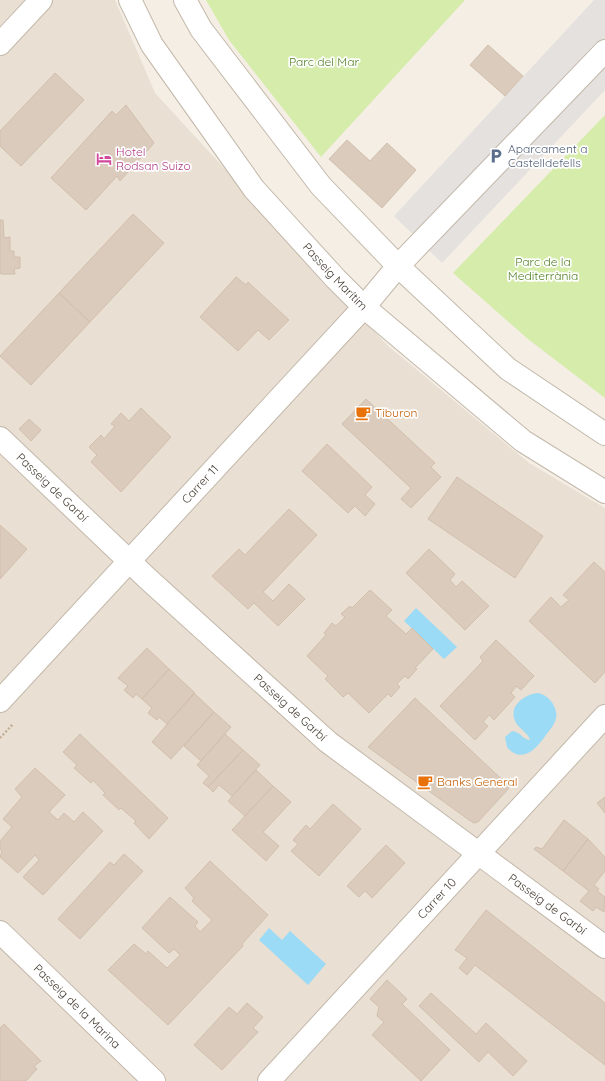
<svg xmlns="http://www.w3.org/2000/svg" width="605" height="1081" viewBox="0 0 605 1081" font-family="Quicksand,sans-serif">
<rect width="100%" height="100%" fill="#f4eee5"/>
<path fill="#e9dfd3" d="M 0,0 L 115,0 L 155,93 L 387,345 L 529,463 L 605,508 L 605,1081 L 0,1081 Z"/>
<path fill="#d6ecaa" d="M 206,0 L 465,0 L 321,157 L 229,40 Z
M 605,115 L 605,398 L 528,339 L 453,273 Z"/>
<path fill="#e4e1de" d="M 594,0 L 605,0 L 605,90 L 442,263 L 394,216 Z"/>
<path fill="#9cdbf6" d="M 416,608 L 457,647 L 444,659 L 404,621 Z
M 538,693 C 546,694 555,703 556,712 C 558,721 551,728 546,735 C 537,748 522,765 507,747 L 505,737 L 512,731 C 520,731 523,740 530,740 C 528,733 520,729 516,723 C 507,707 524,694 538,693 Z
M 269,928 L 282,940 L 290,931 L 326,964 L 308,985 L 259,940 Z"/>
<path fill="#dacbbd" stroke="#d2bfac" d="M 488,45 L 523,76 L 505,96 L 470,65 Z
M 55,73 L 84,100 L 21,166 L 0,146 L 0,131 Z
M 126,105 L 154,143 L 120,181 L 117,176 L 86,210 L 51,178 L 112,111 L 116,115 Z
M 347,140 L 370,161 L 387,143 L 416,170 L 382,208 L 329,159 Z
M 133,214 L 164,243 L 90,322 L 59,293 Z
M 0,220 L 3,220 L 4,238 L 10,237 L 10,251 L 14,251 L 14,257 L 20,257 L 20,268 L 14,269 L 15,274 L 1,274 L 0,272 Z
M 236,277 L 246,285 L 248,282 L 289,320 L 269,340 L 258,330 L 238,351 L 200,317 Z
M 59,293 L 90,322 L 31,385 L 0,356 Z
M 366,399 L 435,463 L 431,467 L 441,477 L 411,508 L 401,499 L 411,488 L 342,424 Z
M 141,408 L 171,437 L 121,492 L 91,462 L 97,455 L 89,447 L 101,435 L 104,439 L 115,426 L 111,424 L 121,413 L 129,421 Z
M 29,419 L 41,430 L 31,441 L 19,429 Z
M 327,444 L 372,487 L 365,495 L 375,504 L 365,516 L 355,506 L 348,513 L 302,471 Z
M 457,477 L 543,536 L 515,578 L 428,519 Z
M 289,509 L 317,535 L 263,592 L 273,601 L 289,584 L 305,599 L 278,626 L 254,603 L 248,609 L 212,576 L 239,549 L 245,555 Z
M 0,525 L 27,549 L 0,579 Z
M 429,549 L 455,574 L 450,580 L 456,587 L 462,581 L 489,606 L 465,630 L 406,573 Z
M 594,562 L 605,572 L 605,672 L 595,683 L 529,621 L 551,597 L 561,607 L 569,600 L 563,595 Z
M 370,590 L 392,610 L 386,616 L 406,634 L 412,628 L 433,649 L 415,668 L 417,669 L 408,679 L 405,676 L 397,684 L 400,687 L 391,697 L 388,694 L 369,713 L 348,693 L 343,697 L 325,679 L 328,676 L 307,656 L 326,635 L 324,633 L 332,623 L 336,626 L 345,617 L 341,614 L 350,606 L 352,608 Z
M 496,640 L 534,676 L 521,690 L 516,686 L 511,693 L 515,697 L 494,720 L 489,715 L 483,722 L 488,726 L 475,740 L 440,706 L 483,661 L 480,657 Z
M 147,648 L 169,669 L 142,699 L 136,694 L 133,698 L 124,690 L 128,686 L 118,678 Z
M 169,669 L 195,693 L 167,724 L 159,717 L 157,720 L 148,713 L 152,708 L 142,699 Z
M 194,693 L 214,712 L 171,759 L 152,742 Z
M 415,698 L 510,787 L 478,822 L 474,823 L 469,820 L 368,747 Z
M 214,712 L 231,727 L 201,761 L 184,746 Z
M 80,734 L 168,818 L 149,839 L 134,823 L 136,821 L 121,808 L 119,810 L 103,795 L 105,793 L 93,780 L 91,783 L 74,768 L 77,765 L 63,752 Z
M 225,734 L 243,750 L 208,787 L 203,783 L 209,776 L 197,765 Z
M 243,750 L 260,765 L 232,796 L 219,785 L 213,792 L 208,787 Z
M 35,768 L 65,795 L 49,812 L 58,820 L 64,813 L 74,822 L 83,812 L 103,831 L 43,895 L 23,877 L 39,860 L 35,855 L 18,873 L 0,857 L 2,851 L 0,849 L 0,841 L 12,827 L 3,819 L 22,797 L 15,789 Z
M 256,770 L 273,786 L 245,816 L 228,801 Z
M 273,786 L 291,802 L 263,832 L 279,846 L 266,861 L 232,830 Z
M 605,797 L 605,813 L 597,803 Z
M 333,804 L 361,829 L 319,876 L 291,851 L 298,844 L 293,840 L 306,825 L 310,829 Z
M 564,820 L 588,839 L 563,871 L 534,849 L 536,847 L 542,849 Z
M 588,839 L 605,857 L 605,871 L 594,885 L 599,889 L 597,891 L 605,897 L 604,912 L 596,907 L 593,911 L 580,901 L 589,891 L 563,871 Z
M 386,845 L 405,863 L 372,898 L 365,891 L 359,897 L 347,886 Z
M 124,854 L 143,871 L 80,939 L 58,919 L 110,862 L 114,865 Z
M 210,861 L 268,915 L 242,944 L 243,946 L 168,1025 L 108,970 L 134,944 L 146,954 L 148,951 L 167,968 L 180,955 L 174,949 L 169,953 L 142,928 L 170,897 L 198,922 L 195,926 L 200,932 L 212,920 L 192,901 L 194,898 L 185,888 Z
M 486,910 L 605,1003 L 605,1065 L 475,965 L 467,975 L 459,968 L 467,958 L 455,950 Z
M 387,980 L 407,999 L 402,1004 L 450,1050 L 421,1081 L 372,1035 L 384,1022 L 377,1016 L 379,1007 L 370,999 Z
M 431,993 L 476,1034 L 486,1023 L 527,1061 L 513,1076 L 488,1052 L 479,1062 L 419,1006 Z
M 247,1003 L 263,1017 L 253,1028 L 258,1032 L 222,1070 L 194,1045 L 229,1007 L 237,1014 Z
M 4,1024 L 41,1061 L 34,1066 L 37,1069 L 26,1081 L 0,1081 L 0,1028 Z"/>
<g fill="none" stroke-linecap="round" stroke-linejoin="round">
<g stroke="#c3b8aa" stroke-width="24">
<g id="minor">
<path id="s1" d="M 130,0 L 152,45 L 254,189 L 336,279 L 364,307 L 523,441 L 605,492"/>
<path d="M 185,0 L 201,29 L 321,186 L 398,266 L 508,369 L 605,434"/>
<path d="M 0,44 L 41,0"/>
<path id="s2" d="M 0,438 L 148,579 L 328,742 L 605,947"/>
<path id="s3" d="M 0,701 L 364,307 L 398,266 L 605,51"/>
<path id="s4" d="M 0,932 L 154,1081"/>
<path id="s5" d="M 269,1081 L 605,716"/>
</g>
</g>
<path stroke="#c3af97" stroke-width="2.5" stroke-dasharray="2 2" stroke-linecap="butt" d="M 0,738 L 13,724"/>
<use href="#minor" stroke="#fff" stroke-width="22"/>
</g>
<defs>
<g id="parking-bare" transform="scale(1.2)"><path d="M-3.5-5.5H1a3.5 3.5 0 0 1 0 7H-1V5.5H-3.5ZM-1-3.4V-.6H.8a1.4 1.4 0 0 0 0-2.8Z" fill="#5c6f8a" stroke="#fff" stroke-width="2.5" paint-order="stroke"/></g>
<g id="hotel-bare" transform="scale(1.2)"><path d="M-6-4.5h1.5V1H6V5H4.5V3h-9V5H-6ZM-4 0a1.8 1.8 0 1 1 3.6 0ZM.5 0V-2.5h3Q6-2.5 6 0Z" fill="#d1479c" stroke="#fff" stroke-width="2.5" paint-order="stroke"/></g>
<g id="cafe-bare" transform="scale(1.2)"><path d="M-5.5-4.5H6V0H3Q3 3.5 0 3.5H-2.5Q-5.5 3.5-5.5 0ZM3-3.2v2h1.7v-2ZM-6 4.5H4V6H-6Z" fill="#e8710a" stroke="#fff" stroke-width="2.5" paint-order="stroke"/></g>
</defs>
<g fill-rule="evenodd">
<use href="#parking-bare" x="496" y="156"/>
<use href="#hotel-bare" x="104" y="159"/>
<use href="#cafe-bare" x="363" y="413"/>
<use href="#cafe-bare" x="425" y="782"/>
</g>
<g text-anchor="middle" stroke-width="3.5" stroke-linejoin="round" paint-order="stroke">
<g font-size="12" fill="#4f7e22" stroke="#fff">
<text x="324" y="66">Parc del Mar</text>
<text x="543" y="266">Parc de la<tspan x="543" dy="14">Mediterrània</tspan></text>
</g>
<g font-size="12" fill="#4e5e75" stroke="#fff" text-anchor="start">
<text x="508" y="153">Aparcament a<tspan x="508" dy="14">Castelldefells</tspan></text>
</g>
<g font-size="12" fill="#b23c85" stroke="#fff" text-anchor="start">
<text x="116" y="156">Hotel<tspan x="116" dy="14">Rodsan Suizo</tspan></text>
</g>
<g font-size="12" fill="#473e34" stroke="#fff">
<text dy="4" stroke="none"><textPath href="#s1" startOffset="346">Passeig Marítim</textPath></text>
<text dy="4" stroke="none"><textPath href="#s3" startOffset="295">Carrer 11</textPath></text>
<text dy="4" stroke="none"><textPath href="#s2" startOffset="72">Passeig de Garbí</textPath></text>
<text dy="4" stroke="none"><textPath href="#s2" startOffset="396">Passeig de Garbí</textPath></text>
<text dy="4" stroke="none"><textPath href="#s5" startOffset="248">Carrer 10</textPath></text>
<text dy="4" stroke="none"><textPath href="#s2" startOffset="720">Passeig de Garbí</textPath></text>
<text dy="4" stroke="none"><textPath href="#s4" startOffset="107">Passeig de la Marina</textPath></text>
</g>
<g font-size="12" fill="#c56008" stroke="#fff" text-anchor="start">
<text x="375" y="417">Tiburon</text>
<text x="437" y="786">Banks General</text>
</g>
</g>
</svg>
